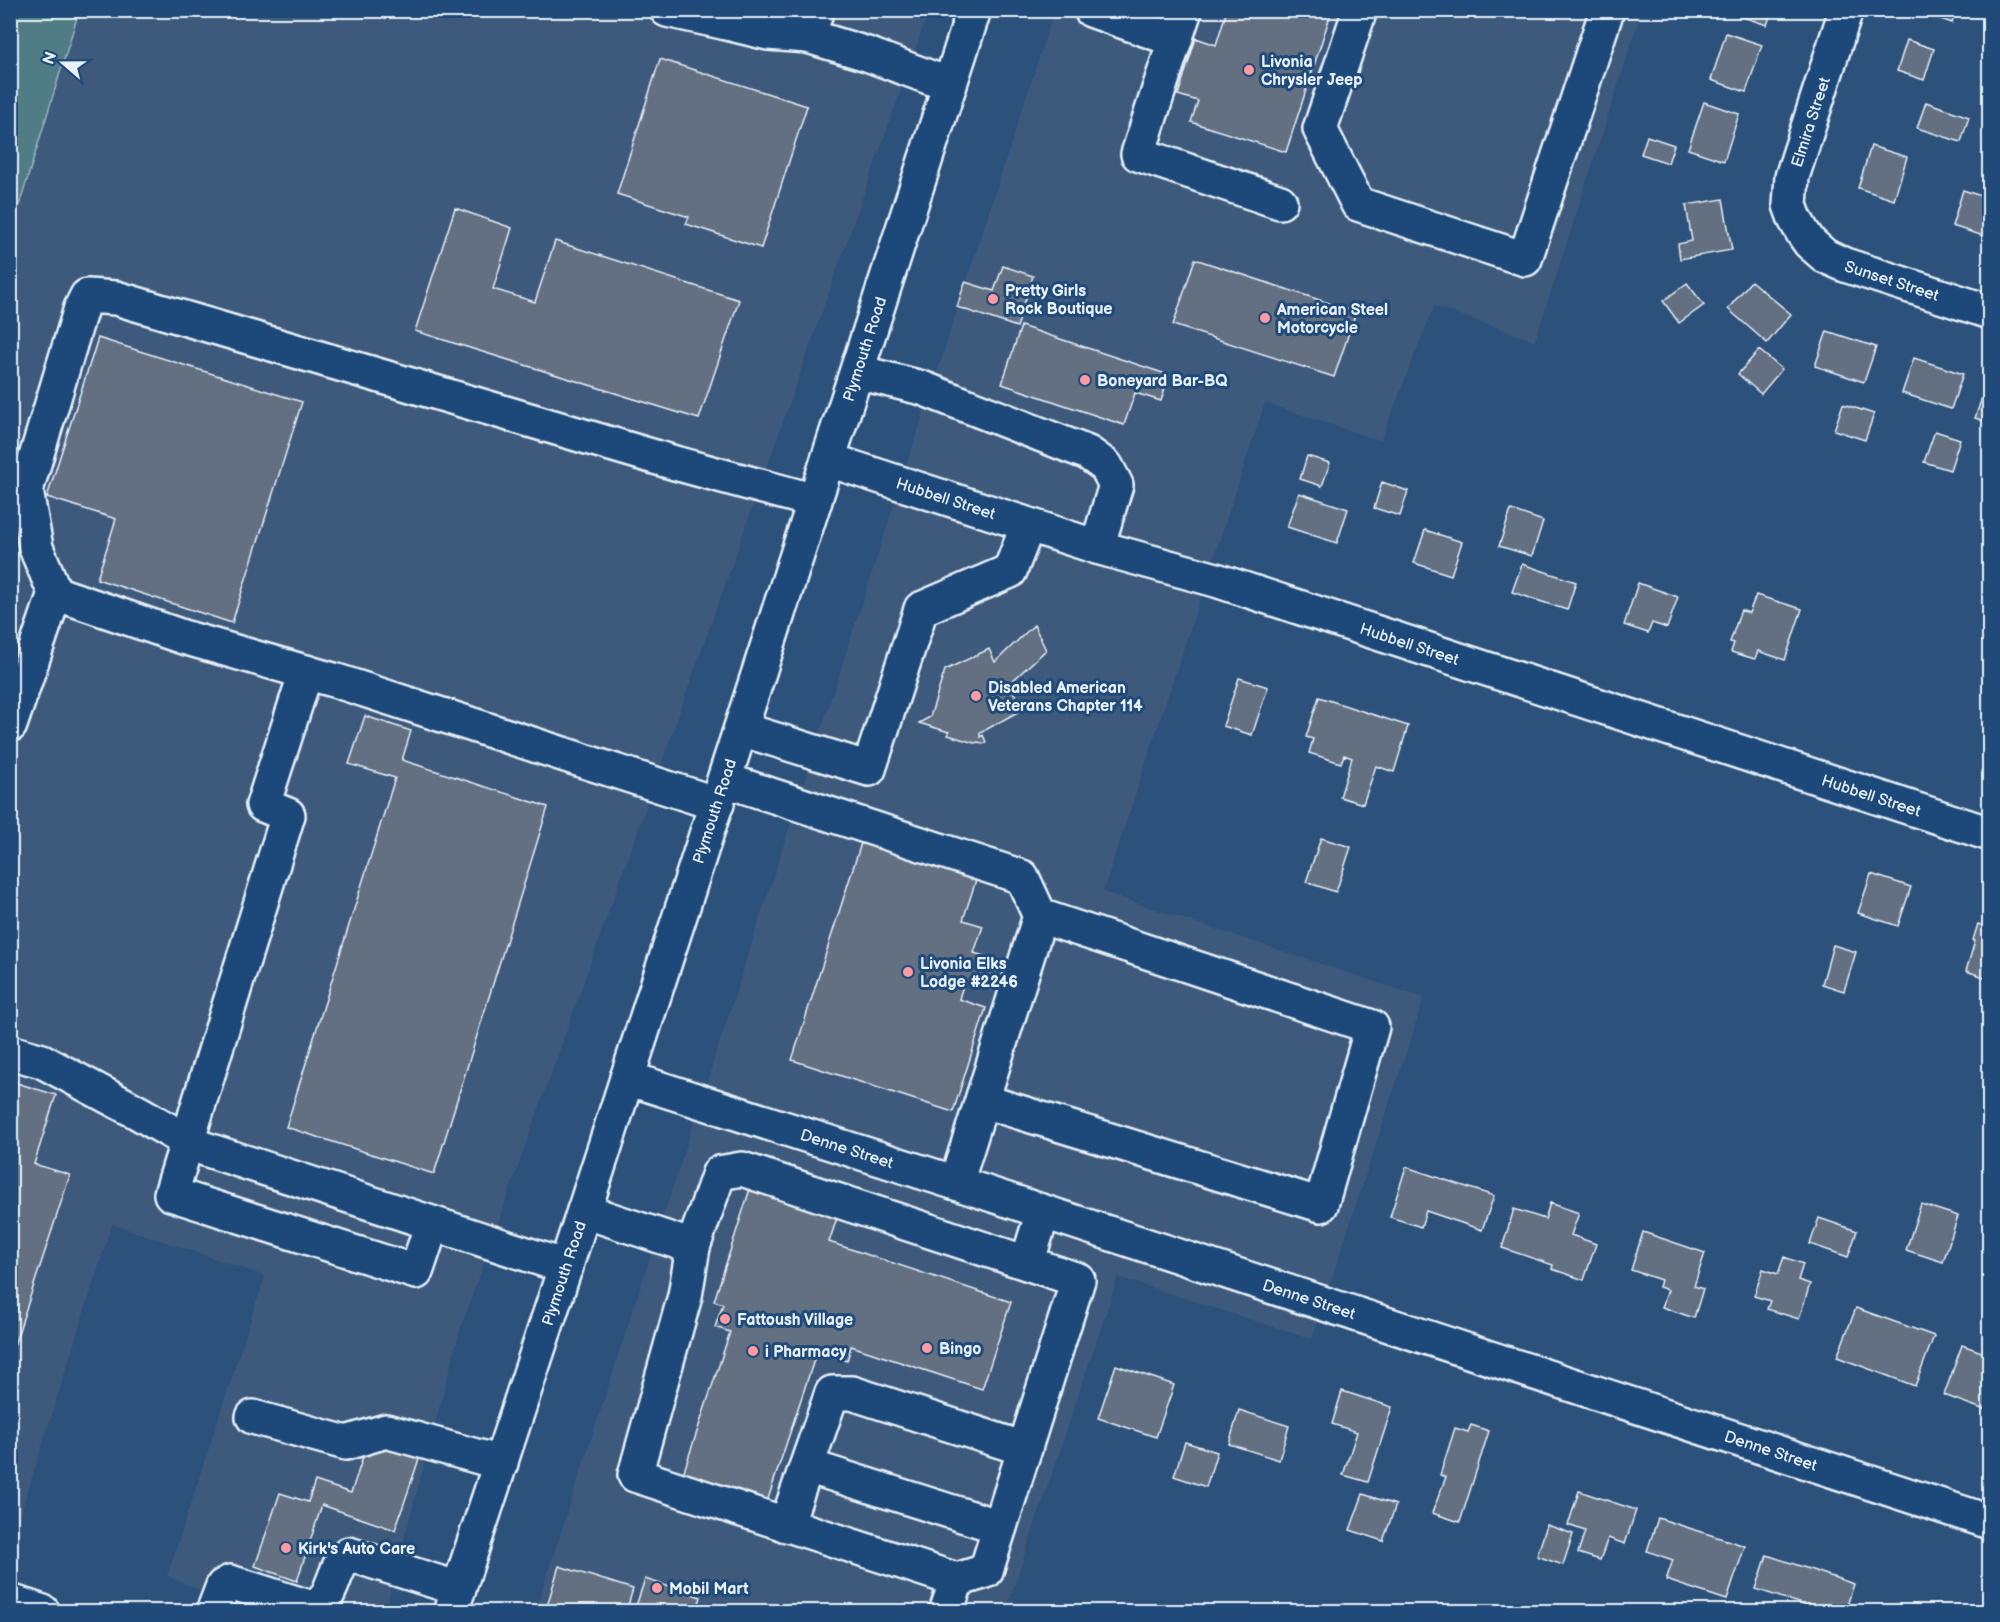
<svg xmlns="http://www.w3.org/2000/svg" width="2000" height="1622" viewBox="0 0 2000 1622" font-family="'Balsamiq Sans',sans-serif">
<rect width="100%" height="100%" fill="#2c517b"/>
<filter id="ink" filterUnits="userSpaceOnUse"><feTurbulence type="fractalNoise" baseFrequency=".0167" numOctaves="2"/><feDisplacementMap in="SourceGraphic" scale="12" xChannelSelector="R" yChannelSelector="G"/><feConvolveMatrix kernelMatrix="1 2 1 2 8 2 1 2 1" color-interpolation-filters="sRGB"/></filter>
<g filter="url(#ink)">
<path fill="#3c5a7d" d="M 11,11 L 929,11 L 461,1327 L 385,1611 L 249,1611 L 167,1576 L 265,1276 L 112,1224 L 16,1528 L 11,1526 Z
M 1054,11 L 1642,11 L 1535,341 L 1434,306 L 1381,441 L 1265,403 L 1103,892 L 1424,998 L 1312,1339 L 1118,1277 L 1006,1611 L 535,1612 Z"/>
<path fill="#4f7c85" stroke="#9cb6be" stroke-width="1.5" d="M 11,10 L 79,11 L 11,232 L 10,11 Z"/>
<path fill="#626f81" stroke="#e8f1f8" stroke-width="1.5" d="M 1227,10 L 1332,10 L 1286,152 L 1191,122 L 1198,101 L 1178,95 L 1196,38 L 1216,45 Z
M 1732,10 L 1772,10 L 1767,25 L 1731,13 Z
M 1916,10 L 1956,10 L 1952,23 Z
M 1726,33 L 1762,45 L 1746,92 L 1711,80 Z
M 1907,40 L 1934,49 L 1924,80 L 1897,71 Z
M 660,59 L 807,106 L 761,248 L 686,224 L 689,217 L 617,194 Z
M 1704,102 L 1739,114 L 1724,161 L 1688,149 Z
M 1926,102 L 1969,117 L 1961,142 L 1917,128 Z
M 1647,136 L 1674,145 L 1668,163 L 1641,154 Z
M 1871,146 L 1907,157 L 1894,200 L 1858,188 Z
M 1963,190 L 1990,199 L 1990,238 L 1952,226 Z
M 1723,199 L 1732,250 L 1680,259 L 1678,244 L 1692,241 L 1686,205 Z
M 455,208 L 512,228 L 493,289 L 535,302 L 555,241 L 739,300 L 699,419 L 415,331 Z
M 1195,259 L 1356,312 L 1334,377 L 1173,325 Z
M 1003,266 L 1033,276 L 1017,327 L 957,307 L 965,282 L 994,291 Z
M 1751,281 L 1791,314 L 1767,343 L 1728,309 Z
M 1687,283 L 1704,305 L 1679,323 L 1663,301 Z
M 1021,326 L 1169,375 L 1161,401 L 1135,393 L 1124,425 L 1002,384 Z
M 1827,331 L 1876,347 L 1864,382 L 1815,366 Z
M 98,338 L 302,402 L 232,623 L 97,579 L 116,519 L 47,497 Z
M 1759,350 L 1782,369 L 1761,394 L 1738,374 Z
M 1914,358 L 1963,374 L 1951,409 L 1902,393 Z
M 1987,383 L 1990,383 L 1990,423 L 1975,418 Z
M 1843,404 L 1874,414 L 1865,440 L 1834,430 Z
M 1935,431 L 1960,439 L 1950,470 L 1924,462 Z
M 1307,456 L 1330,463 L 1322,486 L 1300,479 Z
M 1382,482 L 1408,491 L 1400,516 L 1374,508 Z
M 1299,493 L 1348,509 L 1337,543 L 1287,527 Z
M 1511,510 L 1543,521 L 1532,556 L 1499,546 Z
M 1425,530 L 1462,542 L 1451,575 L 1414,563 Z
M 1522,564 L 1576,582 L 1567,610 L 1512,592 Z
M 1638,583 L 1678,597 L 1667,628 L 1652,623 L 1648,633 L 1624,625 Z
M 1756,595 L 1802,609 L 1785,660 L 1758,651 L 1755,659 L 1731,652 L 1734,643 L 1730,642 L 1741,610 L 1749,613 Z
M 1034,625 L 1046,650 L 1009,684 L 1023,709 L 980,733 L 980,737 L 983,735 L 986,742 L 983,744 L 979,742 L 974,743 L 948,735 L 949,732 L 919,723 L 930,717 L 945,670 L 989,649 L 995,662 Z
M 1239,678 L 1268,687 L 1252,735 L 1223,726 Z
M 1319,697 L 1408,726 L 1394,772 L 1376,766 L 1363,804 L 1340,797 L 1352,758 L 1344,755 L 1341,763 L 1309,753 L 1313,739 L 1306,737 Z
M 365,716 L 411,731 L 402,760 L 548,807 L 434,1174 L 286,1127 L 395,778 L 349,764 Z
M 1321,838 L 1351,847 L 1336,892 L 1306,882 Z
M 862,840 L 977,877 L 963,920 L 983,926 L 974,953 L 1000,961 L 991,990 L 964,982 L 959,999 L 986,1008 L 953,1112 L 792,1060 Z
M 1871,874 L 1911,887 L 1898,926 L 1858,913 Z
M 1978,924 L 1990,928 L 1990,979 L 1966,971 L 1975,941 L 1973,940 Z
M 1833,945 L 1856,952 L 1844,991 L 1822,984 Z
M 10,1081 L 56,1095 L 34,1164 L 70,1175 L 10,1358 Z
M 1406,1167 L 1494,1196 L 1482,1230 L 1426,1211 L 1421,1227 L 1390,1217 Z
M 750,1189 L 837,1218 L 829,1242 L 1011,1302 L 982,1389 L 851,1346 L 847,1361 L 817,1351 L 766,1505 L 682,1477 L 730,1332 L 715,1327 L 723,1304 L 714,1301 Z
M 1550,1203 L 1579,1213 L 1571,1235 L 1596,1244 L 1584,1280 L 1552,1269 L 1553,1265 L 1502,1248 L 1514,1209 L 1545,1219 Z
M 1921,1204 L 1958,1216 L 1943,1262 L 1906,1250 Z
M 1819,1218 L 1857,1231 L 1848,1257 L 1810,1244 Z
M 1643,1232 L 1705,1253 L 1694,1286 L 1703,1289 L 1694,1318 L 1662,1307 L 1668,1290 L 1659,1287 L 1661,1280 L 1631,1270 Z
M 1784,1257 L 1803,1264 L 1798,1280 L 1810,1284 L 1799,1319 L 1767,1309 L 1770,1301 L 1754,1296 L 1763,1269 L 1778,1274 Z
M 1856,1308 L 1934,1336 L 1915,1386 L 1837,1357 Z
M 1962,1345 L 1990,1355 L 1990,1412 L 1944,1395 Z
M 1116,1365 L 1174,1385 L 1156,1437 L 1098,1418 Z
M 1342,1391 L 1392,1407 L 1368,1482 L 1343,1475 L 1357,1432 L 1332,1424 Z
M 1239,1410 L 1289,1426 L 1279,1460 L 1229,1444 Z
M 1471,1425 L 1489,1431 L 1460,1522 L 1432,1513 L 1446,1477 L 1440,1475 L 1455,1428 L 1468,1432 Z
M 369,1439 L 420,1456 L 395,1530 L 322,1505 L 297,1581 L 255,1566 L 280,1493 L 308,1502 L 315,1481 L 351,1493 Z
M 1185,1442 L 1217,1452 L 1206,1487 L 1174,1476 Z
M 1579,1491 L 1636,1510 L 1625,1544 L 1608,1538 L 1600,1560 L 1578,1553 L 1585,1531 L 1568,1525 Z
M 1363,1494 L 1396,1505 L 1383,1541 L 1350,1530 Z
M 1658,1518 L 1745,1546 L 1727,1600 L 1666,1580 L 1673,1560 L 1647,1551 Z
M 1547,1525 L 1573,1534 L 1563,1565 L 1537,1556 Z
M 1767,1555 L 1854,1584 L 1845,1612 L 1825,1612 L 1756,1589 Z
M 559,1566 L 633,1589 L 626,1612 L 565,1612 L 547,1606 Z
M 645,1579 L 701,1597 L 696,1612 L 634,1612 Z"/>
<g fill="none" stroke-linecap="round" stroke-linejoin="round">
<g stroke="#e8f1f8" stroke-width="38">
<g id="minor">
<path d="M 667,10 L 727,23"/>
<path d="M 731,10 L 727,23 L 768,33 L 808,36"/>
<path d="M 817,10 L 808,36 L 867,54 L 950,85"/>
<path d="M 1091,10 L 1175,40 L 1138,154 L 1280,202"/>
<path d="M 1360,10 L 1320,129 L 1358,204 L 1525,259 L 1607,10"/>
<path id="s1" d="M 1846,10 L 1792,177 L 1790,205 L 1795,219 L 1803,233 L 1810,243 L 1825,256 L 1845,265 L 1990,312"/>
<path d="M 1175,40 L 1185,10"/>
<path d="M 858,372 L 922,388 L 1088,453 L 1106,466 L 1116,485 L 1097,547"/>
<path id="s2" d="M 829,460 L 1097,547 L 1216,580 L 1990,834"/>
<path d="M 55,593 L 183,637 L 337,681 L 717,804"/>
<path d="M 306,672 L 263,805 L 288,815 L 171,1194 L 416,1272 L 432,1224"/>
<path d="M 10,725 L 55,593 L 36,548 L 26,490 L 81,308 L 87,296 L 116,298 L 675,463 L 815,501"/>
<path d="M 741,729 L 869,769 L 921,609 L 1010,571 L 1028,525"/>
<path d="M 725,780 L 1022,877 L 1040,916 L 956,1183"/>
<path d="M 10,1052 L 42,1061 L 139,1113 L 187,1141 L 205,1149 L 566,1267"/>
<path id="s3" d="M 627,1078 L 956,1183 L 1990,1522"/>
<path d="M 983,1101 L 1321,1205 L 1372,1027 L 1040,916"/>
<path d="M 584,1211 L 693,1247 L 685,1296 L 635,1475 L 957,1580 L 946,1612"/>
<path d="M 693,1247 L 719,1173 L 742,1169 L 1078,1280 L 986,1571 L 957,1580"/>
<path d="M 1027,1263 L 1043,1212"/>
<path d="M 253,1417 L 346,1443 L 386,1431 L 501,1463"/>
<path d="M 807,1466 L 1000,1527"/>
<path d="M 786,1525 L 832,1393 L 852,1393 L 1025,1449"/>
<path d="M 213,1612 L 223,1586 L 230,1582 L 312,1608 C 335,1601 331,1568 349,1554 L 459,1589"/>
</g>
</g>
<g stroke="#e8f1f8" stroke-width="38">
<g id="major">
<path d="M 10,1601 L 43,1612"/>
<path id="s4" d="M 451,1612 L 584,1211 L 974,10"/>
</g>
</g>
<use href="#minor" stroke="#1f4a7a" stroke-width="33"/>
<use href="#major" stroke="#1f4a7a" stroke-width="33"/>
</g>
</g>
<g fill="#ff9aa2" stroke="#1f4a7a" stroke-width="2">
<circle cx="1249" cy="70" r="6"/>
<circle cx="993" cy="299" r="6"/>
<circle cx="1265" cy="318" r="6"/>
<circle cx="1085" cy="380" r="6"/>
<circle cx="976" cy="696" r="6"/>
<circle cx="908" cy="972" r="6"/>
<circle cx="725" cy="1319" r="6"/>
<circle cx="927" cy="1348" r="6"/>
<circle cx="753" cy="1351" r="6"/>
<circle cx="286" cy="1548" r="6"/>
<circle cx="657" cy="1588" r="6"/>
</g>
<g text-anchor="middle" stroke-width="6" stroke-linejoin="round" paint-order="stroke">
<g font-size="16" font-weight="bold" fill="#e8f1f8" stroke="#1f4a7a" text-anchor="start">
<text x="1261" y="67">Livonia<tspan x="1261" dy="18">Chrysler Jeep</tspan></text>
<text x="1005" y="296">Pretty Girls<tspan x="1005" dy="18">Rock Boutique</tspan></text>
<text x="1277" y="315">American Steel<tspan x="1277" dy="18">Motorcycle</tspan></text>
<text x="1097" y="386">Boneyard Bar-BQ</text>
<text x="988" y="693">Disabled American<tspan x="988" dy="18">Veterans Chapter 114</tspan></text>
<text x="920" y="969">Livonia Elks<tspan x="920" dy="18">Lodge #2246</tspan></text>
<text x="737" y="1325">Fattoush Village</text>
<text x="939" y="1354">Bingo</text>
<text x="765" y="1357">i Pharmacy</text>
<text x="298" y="1554">Kirk's Auto Care</text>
<text x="669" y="1594">Mobil Mart</text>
</g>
<g font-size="16" fill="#e8f1f8" stroke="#1f4a7a">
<text transform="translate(1810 122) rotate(-72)" y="6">Elmira Street</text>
<text dy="6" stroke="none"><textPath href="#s1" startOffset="338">Sunset Street</textPath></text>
<text dy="6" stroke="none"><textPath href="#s4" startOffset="1329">Plymouth Road</textPath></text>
<text dy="6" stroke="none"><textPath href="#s2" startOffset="123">Hubbell Street</textPath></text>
<text dy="6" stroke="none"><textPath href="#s2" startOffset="609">Hubbell Street</textPath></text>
<text dy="6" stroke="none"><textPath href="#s2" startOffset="1095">Hubbell Street</textPath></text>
<text dy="6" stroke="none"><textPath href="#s4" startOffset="843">Plymouth Road</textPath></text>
<text dy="6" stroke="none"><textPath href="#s3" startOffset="231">Denne Street</textPath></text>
<text dy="6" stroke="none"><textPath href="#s4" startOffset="357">Plymouth Road</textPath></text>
<text dy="6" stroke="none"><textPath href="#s3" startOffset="717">Denne Street</textPath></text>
<text dy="6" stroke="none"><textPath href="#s3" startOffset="1203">Denne Street</textPath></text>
</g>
</g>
<rect width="2000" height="1622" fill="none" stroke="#1f4a7a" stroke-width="36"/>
<rect x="18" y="18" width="1964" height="1586" fill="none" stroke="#e8f1f8" stroke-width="2" filter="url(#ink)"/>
<g transform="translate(63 63) rotate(290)" stroke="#1f4a7a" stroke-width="4.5" paint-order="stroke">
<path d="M0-4.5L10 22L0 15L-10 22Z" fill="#e8f1f8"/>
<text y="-9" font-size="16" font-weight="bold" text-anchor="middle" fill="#e8f1f8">N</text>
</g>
</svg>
